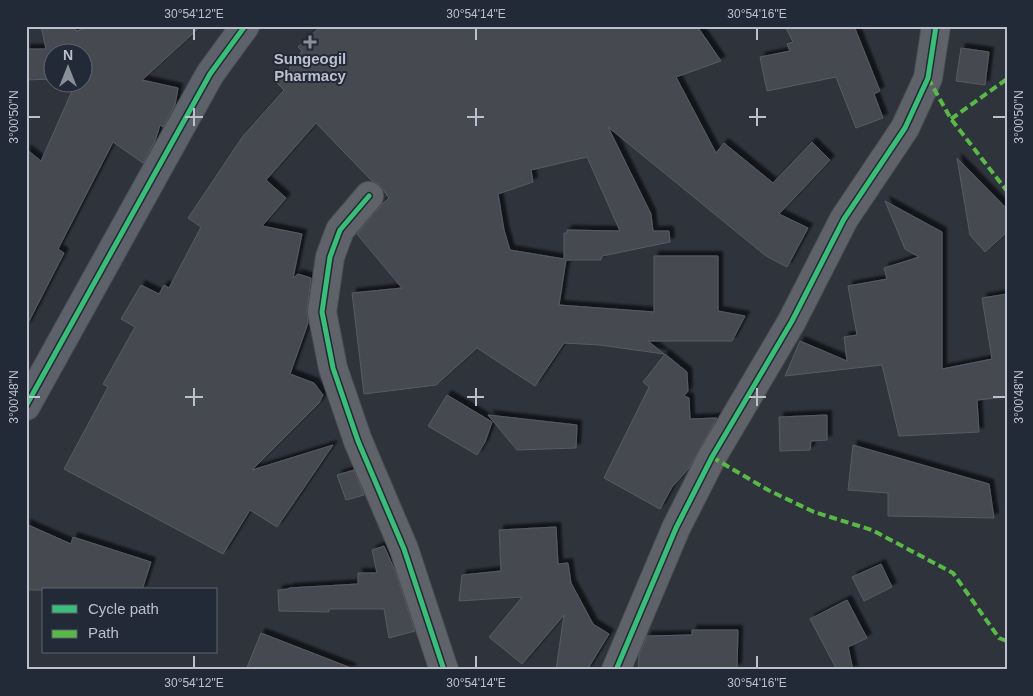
<svg xmlns="http://www.w3.org/2000/svg" width="1033" height="696" viewBox="0 0 1033 696" font-family="Arial,sans-serif">
<defs>
<filter id="shadow"><feDropShadow dx="4.5" dy="-4.5" stdDeviation="1" flood-color="#0009"/></filter>
</defs>
<rect width="100%" height="100%" fill="#2f333c"/>
<path fill="#464a51" stroke="#585b63" fill-rule="evenodd" filter="url(#shadow)" d="M 41,26 L 75,26 L 76,31 L 94,26 L 201,26 L 142,80 L 178,88 L 175,105 L 163,127 L 160,125 L 155,141 L 143,163 L 113,142 L 58,249 L 64,253 L 26,327 L 26,149 L 41,161 L 76,82 L 82,82 L 82,52 L 52,52 L 52,79 L 26,80 L 26,49 L 46,49 Z
M 321,26 L 697,26 L 721,61 L 676,77 L 716,153 L 724,143 L 773,183 L 812,142 L 830,160 L 779,214 L 808,228 L 787,267 L 766,256 L 608,127 L 651,214 L 653,231 L 669,231 L 670,242 L 602,256 L 601,260 L 566,260 L 559,305 L 654,312 L 654,256 L 718,256 L 718,311 L 745,316 L 732,341 L 648,341 L 664,354 L 600,345 L 564,343 L 535,386 L 477,348 L 436,385 L 364,394 L 352,293 L 402,288 L 357,234 L 382,204 L 389,198 L 379,184 L 372,181 L 316,123 L 266,180 L 286,198 L 262,226 L 302,234 L 293,278 L 298,274 L 311,278 L 307,310 L 308,323 L 290,374 L 314,383 L 323,395 L 319,403 L 252,470 L 333,445 L 277,527 L 250,510 L 223,554 L 64,469 L 108,387 L 103,384 L 135,327 L 121,319 L 141,285 L 159,294 L 164,285 L 169,288 L 201,227 L 188,218 L 243,136 L 284,90 L 276,82 L 287,71 L 302,51 L 298,47 ZM 587,157 L 620,231 L 567,230 L 567,233 L 564,233 L 564,259 L 510,250 L 504,230 L 498,194 L 533,182 L 531,170 Z
M 785,26 L 854,26 L 880,91 L 874,94 L 883,118 L 856,128 L 836,77 L 767,91 L 760,57 L 790,51 L 787,44 L 793,42 Z
M 961,48 L 989,52 L 985,85 L 956,81 Z
M 957,158 L 1007,209 L 1007,232 L 985,252 L 970,235 Z
M 885,201 L 942,232 L 942,369 L 992,359 L 982,298 L 1007,294 L 1007,397 L 977,400 L 979,432 L 899,436 L 882,365 L 785,376 L 800,341 L 847,361 L 844,337 L 857,335 L 848,286 L 887,279 L 884,268 L 919,257 L 905,249 Z
M 665,354 L 687,372 L 688,391 L 684,396 L 689,398 L 690,419 L 717,418 L 689,468 L 672,487 L 660,509 L 604,478 L 649,387 L 643,382 Z
M 447,395 L 492,422 L 485,442 L 477,455 L 428,426 Z
M 488,415 L 577,425 L 576,448 L 517,450 Z
M 827,415 L 827,440 L 811,441 L 810,450 L 780,451 L 779,417 Z
M 853,445 L 989,484 L 994,518 L 888,516 L 888,493 L 848,490 Z
M 354,470 L 364,495 L 346,500 L 337,475 Z
M 26,524 L 71,544 L 73,537 L 151,562 L 142,590 L 26,590 Z
M 556,527 L 558,564 L 568,563 L 571,583 L 593,624 L 609,634 L 587,670 L 556,670 L 564,615 L 522,664 L 489,637 L 522,597 L 459,601 L 462,575 L 501,571 L 499,530 Z
M 384,546 L 396,573 L 415,631 L 389,638 L 384,609 L 329,609 L 329,612 L 279,611 L 278,590 L 288,589 L 289,588 L 358,584 L 358,573 L 377,573 L 372,550 Z
M 881,564 L 892,587 L 864,601 L 852,577 Z
M 847,600 L 867,638 L 848,647 L 853,670 L 837,670 L 810,619 Z
M 692,630 L 738,630 L 737,668 L 638,670 L 639,655 L 647,636 L 692,635 Z
M 261,633 L 351,668 L 351,670 L 246,670 Z"/>
<g fill="none" stroke-linecap="round" stroke-linejoin="round">
<g stroke="#4b4e55" stroke-width="30">
<path id="street" d="M 369,196 L 340,230 L 330,257 L 322,312 L 333,368 L 358,441 L 404,549 L 444,670
M 616,670 L 676,528 L 712,457 L 792,321 L 844,219 L 905,128 L 928,78 L 936,26"/>
</g>
<g stroke="#4b4e55" stroke-width="30">
<path id="secondary" d="M 26,406 L 210,74 L 245,26"/>
</g>
<use href="#street" stroke="#60626a" stroke-width="28"/>
<use href="#secondary" stroke="#5d6169" stroke-width="28"/>
<path stroke="#58b947" stroke-width="4" stroke-dasharray="8 4" stroke-linecap="butt" d="M 928,78 L 951,119 L 1007,191
M 951,119 L 1007,79
M 712,457 L 768,490 L 814,512 L 872,530 L 953,573 L 999,638 L 1007,641"/>
<g stroke="#222937" stroke-width="8">
<path id="cycleway" d="M 369,196 L 340,230 L 330,257 L 322,312 L 333,368 L 358,441 L 404,549 L 444,670
M 26,406 L 210,74 L 245,26
M 616,670 L 676,528 L 712,457 L 792,321 L 844,219 L 905,128 L 928,78 L 936,26"/>
</g>
<use href="#cycleway" stroke="#3abd76" stroke-width="5"/>
</g>
<path fill="none" stroke="#bbc0cc" stroke-width="2" d="M 194,28 L 194,40M 476,28 L 476,40M 757,28 L 757,40M 194,108 L 194,126M 476,108 L 476,126M 757,108 L 757,126M 28,117 L 40,117M 185,117 L 203,117M 467,117 L 484,117M 749,117 L 766,117M 993,117 L 1006,117M 194,388 L 194,406M 476,388 L 476,406M 757,388 L 757,406M 28,397 L 40,397M 185,397 L 203,397M 467,397 L 484,397M 749,397 L 766,397M 993,397 L 1006,397M 194,656 L 194,668M 476,656 L 476,668M 757,656 L 757,668"/>
<path fill="#8a8f9a" stroke="#222937" stroke-width="2" d="M307.5 34.5h5v5h5v5h-5v5h-5v-5h-5v-5h5z"/>
<g text-anchor="middle" stroke-width="4" stroke-linejoin="round" paint-order="stroke">
<g font-size="15" font-weight="bold" fill="#bbc0cc" stroke="#222937">
<text x="310" y="64">Sungeogil<tspan x="310" dy="17">Pharmacy</tspan></text>
</g>
</g>
<rect width="1033" height="696" fill="none" stroke="#222937" stroke-width="55"/>
<rect x="42" y="588" width="175" height="65" fill="#222937" stroke="#5f6573"/>
<rect x="52" y="605" width="25" height="8" fill="#3abd76" stroke="#5f6573"/>
<text x="88" y="614" font-size="15" fill="#bbc0cc">Cycle path</text>
<rect x="52" y="630" width="25" height="8" fill="#58b947" stroke="#5f6573"/>
<text x="88" y="638" font-size="15" fill="#bbc0cc">Path</text>
<g transform="translate(68 68)"><circle r="24" fill="#222937" stroke="#5f6573"/>
<path d="M0-4L9 19L0 12L-9 19Z" fill="#8a8f9a"/>
<text y="-8" font-size="14" font-weight="bold" text-anchor="middle" fill="#bbc0cc">N</text>
</g>
<rect x="28" y="28" width="978" height="640" fill="none" stroke="#bbc0cc" stroke-width="2"/>
<g font-size="12" text-anchor="middle" fill="#bbc0cc">
<text x="194" y="18">30°54'12"E</text>
<text x="476" y="18">30°54'14"E</text>
<text x="757" y="18">30°54'16"E</text>
<text transform="translate(14 117) rotate(-90)" y="4">3°00'50"N</text>
<text transform="translate(1019 117) rotate(-90)" y="4">3°00'50"N</text>
<text transform="translate(14 397) rotate(-90)" y="4">3°00'48"N</text>
<text transform="translate(1019 397) rotate(-90)" y="4">3°00'48"N</text>
<text x="194" y="687">30°54'12"E</text>
<text x="476" y="687">30°54'14"E</text>
<text x="757" y="687">30°54'16"E</text>
</g>
</svg>
